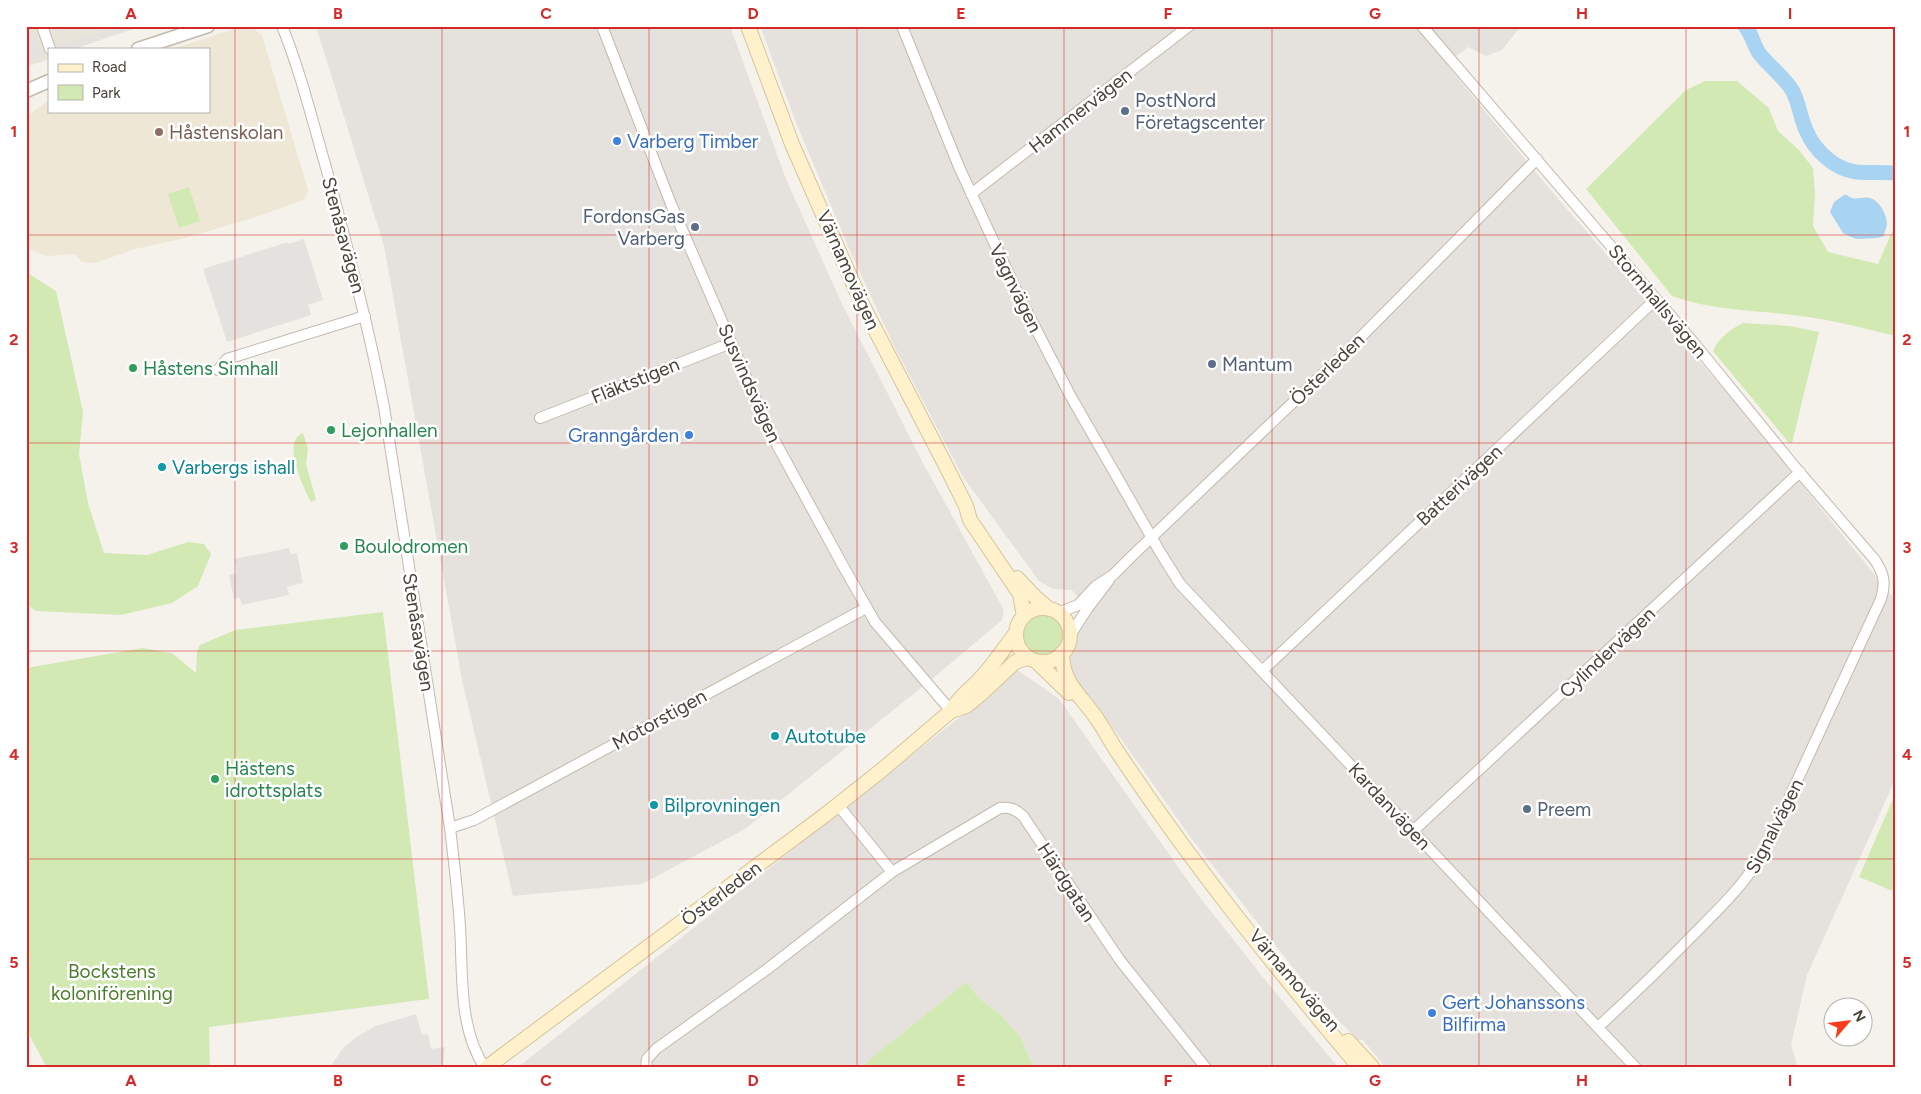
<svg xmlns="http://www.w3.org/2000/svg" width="1921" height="1094" viewBox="0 0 1921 1094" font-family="Figtree,sans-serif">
<rect width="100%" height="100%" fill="#f5f2eb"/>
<path fill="#e9e4d9" d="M 26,26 L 134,26 L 75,49 L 49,49 L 49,59 L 26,67 Z"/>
<path fill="#e5e1dc" d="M 316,26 L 730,26 L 786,179 L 842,304 L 923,463 L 1004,610 L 1002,620 L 937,675 L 745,829 L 642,884 L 513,896 L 462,680 L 384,246 Z
M 760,26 L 1521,26 L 1502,50 L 1486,56 L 1468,47 L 1446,64 L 1554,194 L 1735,402 L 1895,600 L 1895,780 L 1807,975 L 1791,1045 L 1798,1068 L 1384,1068 L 1382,1063 L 1363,1040 L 1358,1040 L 1340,1022 L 1302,979 L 1194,842 L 1104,715 L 1070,675 L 1067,660 L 1075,636 L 1090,612 L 1072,590 L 1053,589 L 1039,581 L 963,477 L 894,346 L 850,251 L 797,125 Z
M 1016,669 L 1059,699 L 1198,895 L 1270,986 L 1339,1068 L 1034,1068 L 1020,1036 L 1001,1015 L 979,998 L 966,982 L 870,1059 L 862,1068 L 517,1068 L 975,705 Z"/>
<path fill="#eee7d5" d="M 243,26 L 250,26 L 262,35 L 308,190 L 305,199 L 259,216 L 185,238 L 135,249 L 95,263 L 82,262 L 74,254 L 49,256 L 37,253 L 26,247 L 26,152 L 29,150 L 26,146 L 26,117 L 49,100 L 49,111 L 209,111 L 209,49 L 172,49 Z"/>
<path fill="#d2e9b4" d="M 1705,81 L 1737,81 L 1769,108 L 1778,131 L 1799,150 L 1813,168 L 1815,193 L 1813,226 L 1828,252 L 1878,264 L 1895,225 L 1895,336 C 1867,329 1837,321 1808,317 C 1762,310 1717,312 1672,296 L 1586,189 L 1686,90 Z
M 189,187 L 200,221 L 179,228 L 168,194 Z
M 26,272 L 56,291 L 83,412 L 79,454 L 88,503 L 104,553 L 147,555 L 188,542 L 204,544 L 211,554 L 198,586 L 172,603 L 121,615 L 36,611 L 26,604 Z
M 1743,323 L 1790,326 L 1819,332 L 1792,443 L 1789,443 L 1713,351 C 1718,338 1731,329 1743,323 Z
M 303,433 L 308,449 L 306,464 L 316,500 L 311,502 C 303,487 281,441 303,433 Z
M 383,612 L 429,999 L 209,1027 L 210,1068 L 47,1068 L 26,1029 L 26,668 L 143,648 L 172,653 L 196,673 L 197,652 L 200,645 L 235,630 Z
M1020 636a22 22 0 1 1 44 0a22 22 0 1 1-44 0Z
M 1895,794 L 1895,892 L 1859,877 Z
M 966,982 L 979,998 L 1001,1015 L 1020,1036 L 1034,1068 L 862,1068 L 870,1059 Z"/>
<path fill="#e4e2df" d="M 116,26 L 142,26 L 74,49 L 53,48 Z
M 36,36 L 42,57 L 26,62 L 26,39 Z
M 304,239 L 323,300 L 308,305 L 311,315 L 227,342 L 203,269 L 288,242 L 289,244 Z
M 289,548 L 291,554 L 297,553 L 303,583 L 287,587 L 289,595 L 242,605 L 240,598 L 234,599 L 229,575 L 237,573 L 234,559 Z
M 416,1014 L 422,1035 L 428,1034 L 431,1049 L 445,1047 L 443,1068 L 329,1068 L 344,1047 L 358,1036 L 376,1026 Z"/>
<path fill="#a8d4f1" d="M 1844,195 L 1847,195 C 1854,202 1862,196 1870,198 C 1880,201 1887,215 1887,224 C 1887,228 1884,232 1884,236 L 1878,238 L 1857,239 L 1851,237 L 1843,233 L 1830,212 L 1834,202 Z"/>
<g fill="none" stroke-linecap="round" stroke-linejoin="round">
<path stroke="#a8d4f1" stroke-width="15" d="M 1745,26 C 1752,34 1753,44 1759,53 C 1769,66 1783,76 1792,90 C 1799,102 1800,117 1806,130 C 1814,150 1834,169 1856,172 C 1869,173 1882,172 1895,173"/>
<g stroke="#c1baad" stroke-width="12">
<path id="minor" d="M 42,26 L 50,49
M 282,26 C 301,73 313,123 327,171 C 348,250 369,328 384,407 L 450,828 C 454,861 458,894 460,927 C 463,973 458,1028 485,1068
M 602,26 L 671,204 L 770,432 L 842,564 L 875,622 L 951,711
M 902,26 L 959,167 L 1019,296 L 1070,395 L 1160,552 L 1180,584 L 1636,1068
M 1422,26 L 1694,343 L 1795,467 L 1875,560 C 1884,574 1886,583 1881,599 L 1765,850 C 1745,884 1721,907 1694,934 C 1663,966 1631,997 1598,1027
M 971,194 L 1189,26
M 218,370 L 227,359 L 365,316
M 540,418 L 731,343
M 1058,613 L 1078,605 L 1096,586 L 1113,575 L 1132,556 L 1351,347 L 1537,159
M 1069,637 L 1087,609 L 1109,580
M 1262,671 L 1656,299
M 838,805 L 892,872
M 450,828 L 474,820 L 866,608
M 1413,831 L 1800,472
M 646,1068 L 647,1059 L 656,1049 L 766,970 L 892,872 L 1000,808 C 1011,807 1015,809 1023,816 L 1119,959 L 1206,1068"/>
</g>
<g stroke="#c1baad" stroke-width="15">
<path id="tertiary" d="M 138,49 L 208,26
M 26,91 L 49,81"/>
</g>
<g stroke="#d4c59a" stroke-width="16">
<path id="secondary" d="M 748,26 L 792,144 L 863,306 L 946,466 L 966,506 L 970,520 L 1020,594 L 1024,616
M 1017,578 L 1035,597 L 1049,609
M1016 635a27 27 0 1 1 54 0a27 27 0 1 1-54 0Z
M 1062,653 C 1062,684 1081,695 1097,719 C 1105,730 1111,743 1119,754 C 1192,864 1275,967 1360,1068
M 1037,662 L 1069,693
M 951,711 C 959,695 976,686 987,671 C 997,659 1006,646 1015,634
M 1348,1041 L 1373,1068
M 486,1068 L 825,815 L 883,769 L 951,711 L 966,706 L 982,693 L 1015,662 L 1027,658"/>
</g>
<use href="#minor" stroke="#fff" stroke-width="10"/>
<use href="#tertiary" stroke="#fff" stroke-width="12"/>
<use href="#secondary" stroke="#fef1cc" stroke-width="14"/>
</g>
<path fill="none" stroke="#d62828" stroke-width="1" stroke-opacity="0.55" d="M 235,26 L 235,1068M 442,26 L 442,1068M 649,26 L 649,1068M 857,26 L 857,1068M 1064,26 L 1064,1068M 1272,26 L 1272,1068M 1479,26 L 1479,1068M 1686,26 L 1686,1068M 26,235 L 1895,235M 26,443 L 1895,443M 26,651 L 1895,651M 26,859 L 1895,859"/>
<g fill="#5c6f8a" stroke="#fff" stroke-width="2">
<circle cx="1125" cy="111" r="5"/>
<circle cx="695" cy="227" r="5"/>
<circle cx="1212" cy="364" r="5"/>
<circle cx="1527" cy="809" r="5"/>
</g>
<circle fill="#8d6e63" stroke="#fff" stroke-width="2" cx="159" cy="132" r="5"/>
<g fill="#3f7fe0" stroke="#fff" stroke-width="2">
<circle cx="617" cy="141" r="5"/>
<circle cx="689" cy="435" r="5"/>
<circle cx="1432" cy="1013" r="5"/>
</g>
<g fill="#2e9e5b" stroke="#fff" stroke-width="2">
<circle cx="133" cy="368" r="5"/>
<circle cx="331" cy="430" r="5"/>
<circle cx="344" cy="546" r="5"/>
<circle cx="215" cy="779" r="5"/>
</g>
<g fill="#0f9aa8" stroke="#fff" stroke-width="2">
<circle cx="162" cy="467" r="5"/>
<circle cx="775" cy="736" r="5"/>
<circle cx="654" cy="805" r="5"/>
</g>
<g text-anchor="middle" stroke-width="5" stroke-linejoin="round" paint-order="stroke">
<g font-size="19" fill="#4e5e75" stroke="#fff" text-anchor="start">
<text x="1135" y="107">PostNord<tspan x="1135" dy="22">Företagscenter</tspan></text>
<text x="685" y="223" text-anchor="end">FordonsGas<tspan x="685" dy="22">Varberg</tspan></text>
<text x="1222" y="371">Mantum</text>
<text x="1537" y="816">Preem</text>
</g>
<g font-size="19" fill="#494338" stroke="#fff">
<text transform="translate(1080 110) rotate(-38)" y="7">Hammervägen</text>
<text transform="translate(344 235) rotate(75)" y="7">Stenåsavägen</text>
<text transform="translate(849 270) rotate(66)" y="7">Värnamovägen</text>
<text transform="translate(1016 288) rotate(64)" y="7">Vagnvägen</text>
<text transform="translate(1658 301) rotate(50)" y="7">Stormhallsvägen</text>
<text transform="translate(1327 369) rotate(-44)" y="7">Österleden</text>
<text transform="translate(635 380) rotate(-22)" y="7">Fläktstigen</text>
<text transform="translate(750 383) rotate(66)" y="7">Susvindsvägen</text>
<text transform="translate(1459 485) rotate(-43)" y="7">Batterivägen</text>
<text transform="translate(419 632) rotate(81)" y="7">Stenåsavägen</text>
<text transform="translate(1607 652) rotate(-43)" y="7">Cylindervägen</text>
<text transform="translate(659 719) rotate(-29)" y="7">Motorstigen</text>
<text transform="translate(1390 806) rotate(47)" y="7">Kardanvägen</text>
<text transform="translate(1774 826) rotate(-63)" y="7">Signalvägen</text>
<text transform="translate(1067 882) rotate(57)" y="7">Härdgatan</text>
<text transform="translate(721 893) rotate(-37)" y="7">Österleden</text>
<text transform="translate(1295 980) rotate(49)" y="7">Värnamovägen</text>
</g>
<g font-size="19" fill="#785e54" stroke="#fff" text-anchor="start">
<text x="169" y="139">Håstenskolan</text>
</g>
<g font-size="19" fill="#366cbe" stroke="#fff" text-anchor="start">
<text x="627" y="148">Varberg Timber</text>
<text x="679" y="442" text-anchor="end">Granngården</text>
<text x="1442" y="1009">Gert Johanssons<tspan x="1442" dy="22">Bilfirma</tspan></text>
</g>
<g font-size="19" fill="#27864d" stroke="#fff" text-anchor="start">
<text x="143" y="375">Håstens Simhall</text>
<text x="341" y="437">Lejonhallen</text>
<text x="354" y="553">Boulodromen</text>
<text x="225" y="775">Hästens<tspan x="225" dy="22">idrottsplats</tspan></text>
</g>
<g font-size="19" fill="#0d838f" stroke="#fff" text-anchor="start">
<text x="172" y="474">Varbergs ishall</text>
<text x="785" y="743">Autotube</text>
<text x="664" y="812">Bilprovningen</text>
</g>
<g font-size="19" fill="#4b7c2b" stroke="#fff">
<text x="112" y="978">Bockstens<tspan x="112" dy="22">koloniförening</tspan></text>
</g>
</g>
<rect width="1921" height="1094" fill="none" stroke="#ffffff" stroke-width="55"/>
<rect x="48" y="48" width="162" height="65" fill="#ffffff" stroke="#b6b4af"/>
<rect x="58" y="64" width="25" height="8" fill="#fef1cc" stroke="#b6b4af"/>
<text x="92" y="72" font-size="15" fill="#494338">Road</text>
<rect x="58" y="85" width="25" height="15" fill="#d2e9b4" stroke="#b6b4af"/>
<text x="92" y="98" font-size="15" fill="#494338">Park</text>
<g transform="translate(1848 1022) rotate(62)"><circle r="24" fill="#ffffff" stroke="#b6b4af"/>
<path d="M0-4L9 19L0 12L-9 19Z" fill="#f83c1e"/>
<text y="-8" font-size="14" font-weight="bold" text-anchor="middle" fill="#494338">N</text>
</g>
<rect x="28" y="28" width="1866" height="1038" fill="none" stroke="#d62828" stroke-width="2"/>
<g font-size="16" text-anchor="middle" font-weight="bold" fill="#d62828">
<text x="131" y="19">A</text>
<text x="338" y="19">B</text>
<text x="546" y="19">C</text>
<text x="753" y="19">D</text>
<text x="961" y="19">E</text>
<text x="1168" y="19">F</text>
<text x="1375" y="19">G</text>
<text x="1582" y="19">H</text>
<text x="1790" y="19">I</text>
<text x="14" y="137">1</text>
<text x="1907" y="137">1</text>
<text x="14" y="345">2</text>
<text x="1907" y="345">2</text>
<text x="14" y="553">3</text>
<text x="1907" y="553">3</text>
<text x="14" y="760">4</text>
<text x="1907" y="760">4</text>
<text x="14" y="968">5</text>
<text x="1907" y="968">5</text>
<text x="131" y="1086">A</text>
<text x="338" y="1086">B</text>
<text x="546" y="1086">C</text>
<text x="753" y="1086">D</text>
<text x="961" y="1086">E</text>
<text x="1168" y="1086">F</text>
<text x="1375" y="1086">G</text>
<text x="1582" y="1086">H</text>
<text x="1790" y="1086">I</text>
</g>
</svg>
